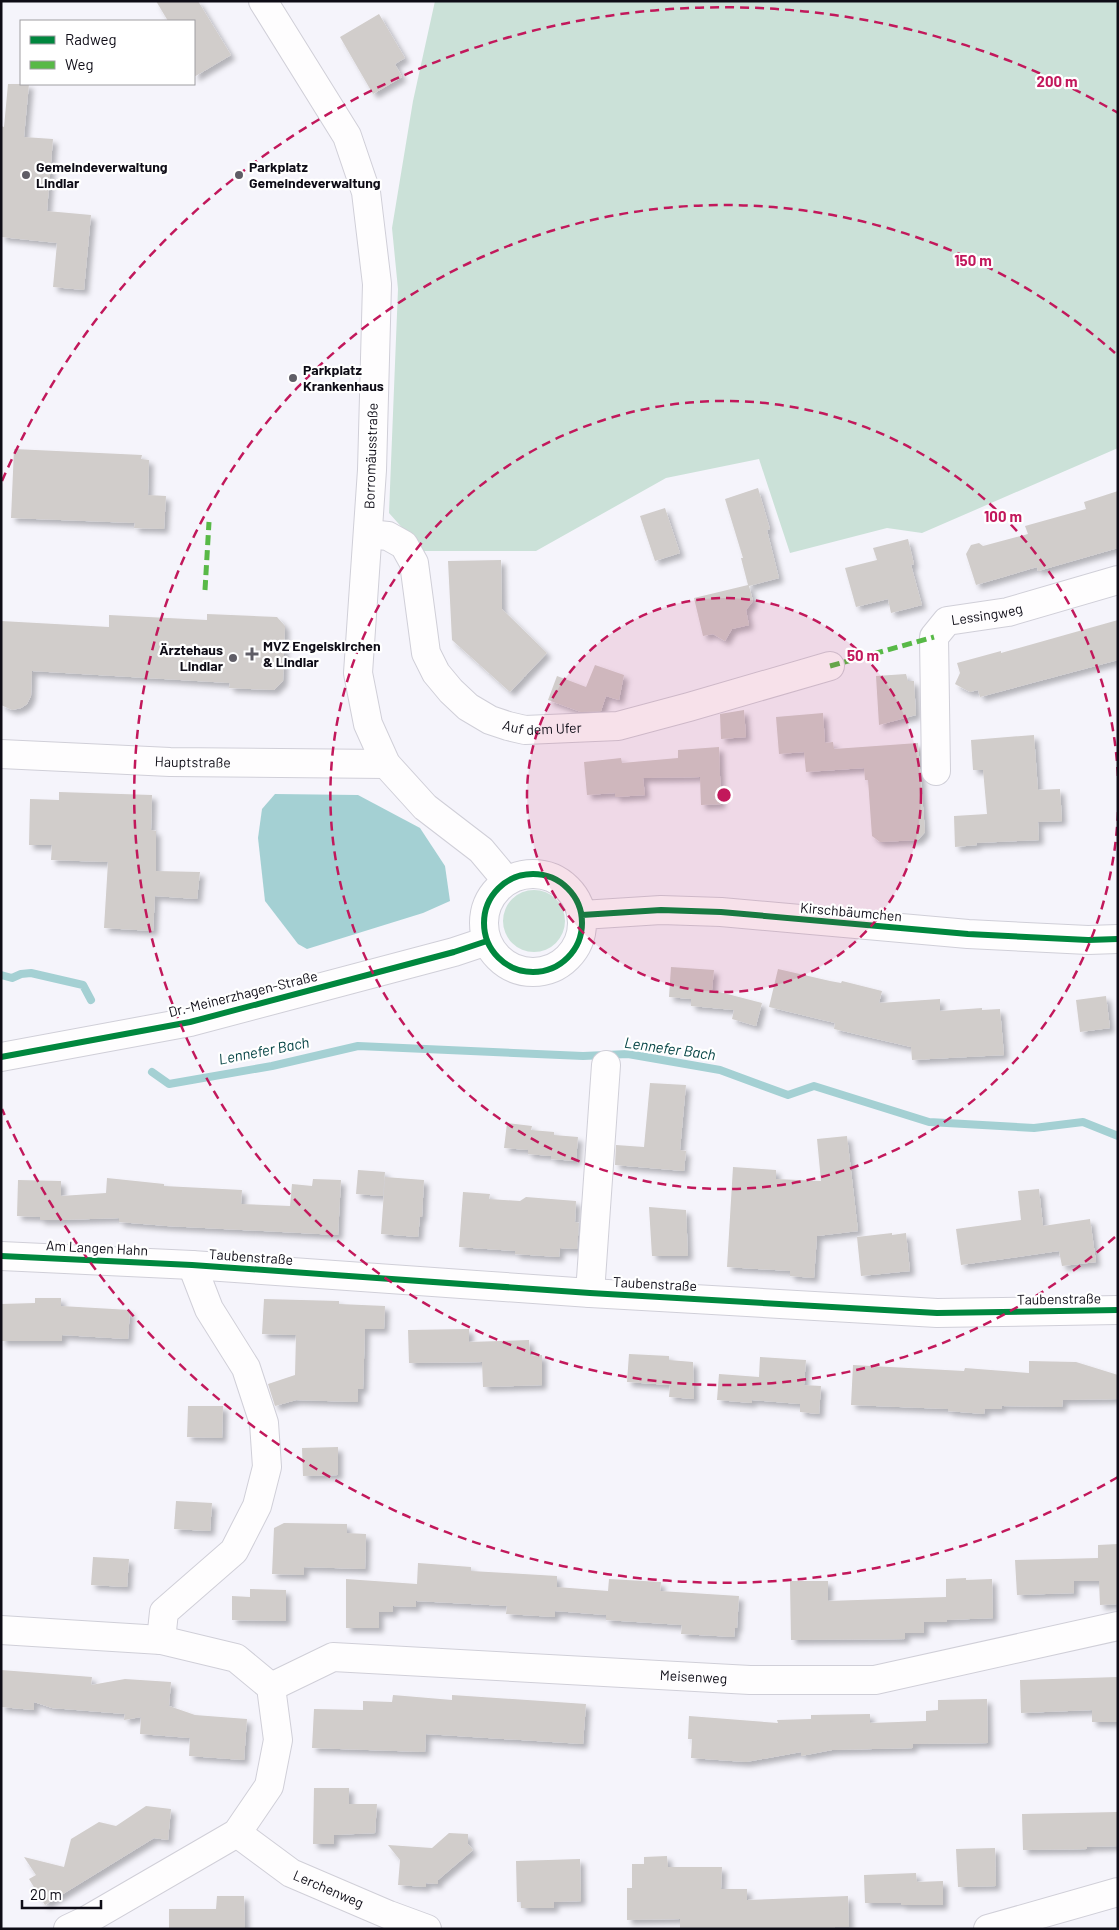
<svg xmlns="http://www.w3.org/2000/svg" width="1119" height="1930" viewBox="0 0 1119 1930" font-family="Barlow,sans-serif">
<defs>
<filter id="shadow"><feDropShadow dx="4.5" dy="4.5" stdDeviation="2.5" flood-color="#0004"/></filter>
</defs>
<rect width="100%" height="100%" fill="#f5f4fb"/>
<path fill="#cbe1d8" d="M 435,1 L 1118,1 L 1118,448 L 922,533 L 887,528 L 790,553 L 759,459 L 666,478 L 536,551 L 423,551 L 389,513 L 398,289 L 392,228 L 413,101 Z
M503 921a31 31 0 1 1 62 0a31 31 0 1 1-62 0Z"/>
<path fill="#a4d0d3" d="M 275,794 L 358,795 L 420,828 L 445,866 L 450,901 L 423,913 L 307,949 L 298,944 L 265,901 L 258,838 L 262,809 Z"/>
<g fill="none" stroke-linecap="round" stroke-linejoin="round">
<path stroke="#a4d0d3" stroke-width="8" d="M 1,975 L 12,978 L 21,974 L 31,973 L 83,985 L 91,1000
M 152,1072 L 169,1084 L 272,1066 L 358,1046 L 583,1056 L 628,1054 L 720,1070 L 788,1095 L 814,1086 L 929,1122 L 1034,1128 L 1083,1122 L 1118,1136"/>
</g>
<path fill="#d1cdcb" filter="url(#shadow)" d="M 156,1 L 198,1 L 231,55 L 194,77 L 194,21 L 168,21 Z
M 379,14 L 405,58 L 395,64 L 402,77 L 373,94 L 340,37 Z
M 8,84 L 29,84 L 24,137 L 53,139 L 47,211 L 91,215 L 84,290 L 53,287 L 57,243 L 1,237 L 1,126 L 4,127 Z
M 14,449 L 142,455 L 141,459 L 149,460 L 148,495 L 166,496 L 164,529 L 134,528 L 135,523 L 11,518 Z
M 758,488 L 770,529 L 767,530 L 779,578 L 749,586 L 753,601 L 746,610 L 749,625 L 732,629 L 725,641 L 713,634 L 703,636 L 694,598 L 748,585 L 741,558 L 743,558 L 725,499 Z
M 1118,491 L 1118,548 L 1038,571 L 1037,567 L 976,585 L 966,554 L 971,545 L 979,543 L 983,546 L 1028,534 L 1025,526 L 1086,509 L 1084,502 Z
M 665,508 L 680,553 L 655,561 L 640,516 Z
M 908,539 L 914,564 L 911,565 L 922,605 L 891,613 L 888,599 L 856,607 L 845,568 L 877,560 L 873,548 Z
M 501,560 L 502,609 L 547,653 L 510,692 L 452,640 L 448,561 Z
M 207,614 L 277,617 L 285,626 L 283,681 L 274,690 L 229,688 L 230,683 L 32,671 L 31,696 L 27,704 L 21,708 L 12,710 L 1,705 L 1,621 L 109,627 L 109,615 L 207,620 Z
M 1118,620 L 1118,660 L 980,697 L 978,690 L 970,692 L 955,684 L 960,673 L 957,663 L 1001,651 L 1001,653 Z
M 595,665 L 624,675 L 619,700 L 606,696 L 601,711 L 581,712 L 548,700 L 557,676 L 586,687 Z
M 906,674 L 908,681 L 914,681 L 916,715 L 879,725 L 876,676 Z
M 744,710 L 746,737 L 721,739 L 720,714 Z
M 823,713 L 825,743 L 833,742 L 834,749 L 918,743 L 925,832 L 918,840 L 880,842 L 872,836 L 868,780 L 865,780 L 864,768 L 806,772 L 804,752 L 779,754 L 776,717 Z
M 1034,735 L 1038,790 L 1060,789 L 1062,821 L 1038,822 L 1039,840 L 976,843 L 977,845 L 955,847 L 954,816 L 987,814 L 983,770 L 973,770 L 971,740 Z
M 719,747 L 721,804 L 701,805 L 700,777 L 643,778 L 645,795 L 615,797 L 615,793 L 587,795 L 584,762 L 621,758 L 622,763 L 678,758 L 678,750 Z
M 59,792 L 152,795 L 151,830 L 156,831 L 156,871 L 200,872 L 197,899 L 155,896 L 153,931 L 104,928 L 108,862 L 51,860 L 52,845 L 29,845 L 30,799 L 59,800 Z
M 671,967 L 714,970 L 712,990 L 762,1003 L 756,1026 L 732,1019 L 734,1010 L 691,1006 L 691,999 L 669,997 Z
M 778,969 L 830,981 L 841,983 L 842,981 L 882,991 L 879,1003 L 940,999 L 940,1011 L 982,1008 L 982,1010 L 1000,1009 L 1004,1055 L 912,1060 L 911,1047 L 834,1029 L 835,1023 L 769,1007 Z
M 1106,996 L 1110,1028 L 1080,1032 L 1076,1000 Z
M 650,1083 L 686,1085 L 680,1150 L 686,1151 L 684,1171 L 615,1165 L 616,1145 L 644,1147 Z
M 507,1123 L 532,1126 L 531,1130 L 554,1132 L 554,1135 L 578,1137 L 576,1161 L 551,1159 L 551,1156 L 528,1154 L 528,1150 L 504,1148 Z
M 847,1136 L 858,1231 L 817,1236 L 814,1278 L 790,1276 L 790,1271 L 727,1267 L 733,1167 L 776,1170 L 776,1179 L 821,1181 L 817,1139 Z
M 358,1170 L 385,1172 L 383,1196 L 356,1194 Z
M 385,1177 L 424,1180 L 422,1217 L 420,1217 L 418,1237 L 381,1234 Z
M 107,1178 L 164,1184 L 164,1186 L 242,1190 L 241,1204 L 290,1206 L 292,1184 L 312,1186 L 313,1179 L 341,1180 L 338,1235 L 167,1226 L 119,1222 L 119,1218 L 61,1220 L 40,1220 L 40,1217 L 17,1216 L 18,1180 L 61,1181 L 61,1196 L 106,1193 Z
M 1039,1189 L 1043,1226 L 1090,1219 L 1096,1262 L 1062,1266 L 1059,1251 L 961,1265 L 956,1229 L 1021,1220 L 1018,1191 Z
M 463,1192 L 490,1194 L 489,1199 L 520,1201 L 526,1197 L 576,1201 L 575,1222 L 579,1223 L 577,1249 L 560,1248 L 559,1257 L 515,1254 L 515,1251 L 459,1247 Z
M 649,1207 L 686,1210 L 688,1256 L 652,1256 Z
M 892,1233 L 892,1235 L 906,1233 L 910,1271 L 861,1276 L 857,1237 Z
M 35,1298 L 61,1298 L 61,1306 L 130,1310 L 128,1339 L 62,1335 L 62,1341 L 1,1341 L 1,1304 L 35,1303 Z
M 264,1299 L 339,1301 L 339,1304 L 385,1306 L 384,1329 L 365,1329 L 363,1389 L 358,1389 L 358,1402 L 296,1400 L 275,1406 L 268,1384 L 295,1375 L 296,1335 L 262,1334 Z
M 469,1329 L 469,1342 L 529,1340 L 530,1356 L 542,1355 L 542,1385 L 483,1387 L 482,1362 L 409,1363 L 408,1330 Z
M 629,1354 L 669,1356 L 669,1360 L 693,1362 L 694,1399 L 669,1397 L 670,1385 L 627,1382 Z
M 760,1357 L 806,1360 L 804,1385 L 821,1386 L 819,1414 L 800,1412 L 800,1404 L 752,1400 L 752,1403 L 717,1400 L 719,1374 L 759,1377 Z
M 1029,1361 L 1076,1362 L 1118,1375 L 1118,1399 L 1063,1400 L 1062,1407 L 1002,1406 L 1001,1409 L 985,1409 L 984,1414 L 948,1411 L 948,1409 L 851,1405 L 853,1365 L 964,1371 L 965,1368 L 1029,1373 Z
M 188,1406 L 223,1406 L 222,1438 L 187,1437 Z
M 338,1447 L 338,1475 L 303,1476 L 302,1448 Z
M 176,1501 L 212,1503 L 210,1531 L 174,1529 Z
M 284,1523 L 347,1524 L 347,1533 L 366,1534 L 365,1569 L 304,1567 L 304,1575 L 272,1574 L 274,1528 Z
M 1118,1544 L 1118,1604 L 1100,1605 L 1099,1581 L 1074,1581 L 1074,1593 L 1017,1595 L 1015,1560 L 1098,1558 L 1098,1545 Z
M 93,1557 L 129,1559 L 127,1587 L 91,1585 Z
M 418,1563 L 471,1567 L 471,1571 L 557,1576 L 557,1587 L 608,1591 L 609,1579 L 661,1582 L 660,1591 L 739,1596 L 737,1628 L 735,1628 L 734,1637 L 681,1634 L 682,1625 L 606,1620 L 606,1615 L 555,1611 L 555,1617 L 506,1614 L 507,1606 L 416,1601 L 416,1607 L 393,1606 L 393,1612 L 379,1612 L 379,1628 L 346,1628 L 346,1579 L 417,1584 Z
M 966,1578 L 966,1580 L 992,1579 L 993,1618 L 947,1620 L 947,1622 L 924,1622 L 924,1633 L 905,1633 L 905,1639 L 791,1640 L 790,1581 L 828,1581 L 828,1601 L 946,1597 L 946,1579 Z
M 250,1589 L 286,1590 L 286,1621 L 232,1620 L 232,1596 L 250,1597 Z
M 1,1670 L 92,1677 L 91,1685 L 125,1679 L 171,1682 L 169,1706 L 195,1715 L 247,1719 L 244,1760 L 189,1756 L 190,1738 L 140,1734 L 141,1717 L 124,1720 L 125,1714 L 52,1708 L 34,1702 L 34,1710 L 1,1707 Z
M 1118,1677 L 1118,1722 L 1092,1722 L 1092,1710 L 1021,1713 L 1020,1680 Z
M 393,1695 L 452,1700 L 452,1695 L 586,1704 L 583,1744 L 426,1734 L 425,1752 L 312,1748 L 314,1709 L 363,1710 L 363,1701 L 392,1702 Z
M 987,1699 L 988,1743 L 913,1744 L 913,1748 L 832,1750 L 801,1756 L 801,1752 L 746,1762 L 691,1758 L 692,1739 L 688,1739 L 689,1716 L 778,1723 L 777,1720 L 811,1719 L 811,1715 L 870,1714 L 870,1723 L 926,1721 L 926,1711 L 938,1710 L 938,1700 Z
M 314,1788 L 349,1788 L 349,1804 L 377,1804 L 375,1833 L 334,1835 L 334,1844 L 313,1844 Z
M 146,1806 L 171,1809 L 168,1840 L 154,1838 L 45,1905 L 29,1879 L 36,1875 L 24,1857 L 64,1867 L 71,1839 L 99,1822 L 116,1826 Z
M 1118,1812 L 1118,1846 L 1087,1847 L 1087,1849 L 1023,1850 L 1022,1814 Z
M 449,1833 L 468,1834 L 468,1844 L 473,1850 L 438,1880 L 438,1884 L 426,1883 L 426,1887 L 398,1885 L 400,1860 L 388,1845 L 432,1848 Z
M 995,1848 L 996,1886 L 958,1887 L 956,1849 Z
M 667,1856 L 668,1867 L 722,1867 L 721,1889 L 747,1889 L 747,1900 L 848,1896 L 849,1927 L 835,1927 L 835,1929 L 680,1929 L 680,1919 L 627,1920 L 627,1888 L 632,1888 L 632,1864 L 644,1864 L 644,1857 Z
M 580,1859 L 581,1901 L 554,1902 L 554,1908 L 521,1908 L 521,1902 L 517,1902 L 516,1861 Z
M 916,1873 L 917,1882 L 943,1881 L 943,1905 L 901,1905 L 901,1903 L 865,1903 L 864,1875 Z
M 217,1896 L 244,1896 L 245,1929 L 169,1929 L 169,1909 L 216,1909 Z"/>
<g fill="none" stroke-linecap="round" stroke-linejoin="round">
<g stroke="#d0cfd8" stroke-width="30">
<g id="minor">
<path id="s1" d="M 368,534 L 388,536 L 404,545 L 414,563 L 426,653 L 436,673 L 451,691 L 468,707 L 490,720 L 508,726 L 525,730 L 618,726 L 689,707 L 830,666"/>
<path id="s2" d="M 1,754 L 170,762 L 386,764"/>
<path id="s3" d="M 936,771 L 934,637 L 947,621 L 1008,612 L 1118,580"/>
<path d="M 1,1256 L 192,1265 L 590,1293 L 937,1313 L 1118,1310"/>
<path d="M 590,1293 L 606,1065"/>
<path d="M 1,1630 L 161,1640 L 236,1658 L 271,1687 L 278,1740 L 269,1786 L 237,1833 L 87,1920 L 68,1929"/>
<path d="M 161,1640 L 164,1612 L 234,1551 L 257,1506 L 267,1467 L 264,1423 L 246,1368 L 209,1309 L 192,1265"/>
<path id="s4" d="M 271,1687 L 333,1657 L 750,1680 L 875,1680 L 1118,1626"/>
<path id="s5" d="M 237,1833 L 291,1873 L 389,1915 L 427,1929"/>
<path d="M 988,1929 L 1118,1892"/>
</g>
</g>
<g stroke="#d0cfd8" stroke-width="30">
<path id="tertiary" d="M 263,1 L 347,136 L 366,192 L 377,284 L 372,470 L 358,673 L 368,724 L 386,764 L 425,807 L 481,850 L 507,881"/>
</g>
<g stroke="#d0cfd8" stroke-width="30">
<path id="secondary" d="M484 923a49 49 0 1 1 98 0a49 49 0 1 1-98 0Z
M 582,915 L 661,910 L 721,912 L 968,934 L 1088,940 L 1118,939
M 1,1057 L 190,1022 L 454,952 L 487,941"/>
</g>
<use href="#minor" stroke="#fefdfe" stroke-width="28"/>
<use href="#tertiary" stroke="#fefdfe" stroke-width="28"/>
<use href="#secondary" stroke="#fefdfe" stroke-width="28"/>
<path stroke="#58b947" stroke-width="5" stroke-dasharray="10 5" stroke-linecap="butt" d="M 205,590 L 209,522
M 830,666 L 934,637"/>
<g stroke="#fff" stroke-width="9">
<path id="cycleway" d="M484 923a49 49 0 1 1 98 0a49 49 0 1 1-98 0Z
M 582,915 L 661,910 L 721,912 L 968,934 L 1088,940 L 1118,939
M 1,1057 L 190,1022 L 454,952 L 487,941
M 1,1256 L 192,1265 L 590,1293 L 937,1313 L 1118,1310"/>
</g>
<use href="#cycleway" stroke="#00873e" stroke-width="6"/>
</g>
<circle cx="724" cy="795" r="197" fill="#c2185b" fill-opacity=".12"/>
<g fill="none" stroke="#c2185b" stroke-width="2.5" stroke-dasharray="9 6">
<circle cx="724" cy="795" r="197"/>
<path d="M1118 812A394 394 0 1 1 1118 778"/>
<path d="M1115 1237A590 590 0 1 1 1115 353"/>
<path d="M1118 1477A787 787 0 0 1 2 1109M2 481A787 787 0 0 1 1118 113"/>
</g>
<g fill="#5f5d66" stroke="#fff" stroke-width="2">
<circle cx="26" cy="175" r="5"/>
<circle cx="239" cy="175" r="5"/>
<circle cx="293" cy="378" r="5"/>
<path d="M249.5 646.5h5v5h5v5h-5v5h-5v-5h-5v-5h5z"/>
<circle cx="233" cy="658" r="5"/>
</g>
<g text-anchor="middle" stroke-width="4.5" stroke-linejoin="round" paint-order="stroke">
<g font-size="14" font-weight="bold" fill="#0e0c16" stroke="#fff" text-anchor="start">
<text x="36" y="172">Gemeindeverwaltung<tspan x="36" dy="16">Lindlar</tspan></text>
<text x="249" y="172">Parkplatz<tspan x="249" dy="16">Gemeindeverwaltung</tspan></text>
<text x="303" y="375">Parkplatz<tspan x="303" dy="16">Krankenhaus</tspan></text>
<text x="263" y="651">MVZ Engelskirchen<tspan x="263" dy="16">&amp; Lindlar</tspan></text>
<text x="223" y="655" text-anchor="end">Ärztehaus<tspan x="223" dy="16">Lindlar</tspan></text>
</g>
<g font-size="14" fill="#0e0c16" stroke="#fff">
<text transform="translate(371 456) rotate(-88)" y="5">Borromäusstraße</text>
<text dy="5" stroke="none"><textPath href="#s3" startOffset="195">Lessingweg</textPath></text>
<text dy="5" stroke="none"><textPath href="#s1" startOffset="298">Auf dem Ufer</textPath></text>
<text dy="5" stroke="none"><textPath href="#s2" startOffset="192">Hauptstraße</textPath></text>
<text transform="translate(851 912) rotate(5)" y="5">Kirschbäumchen</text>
<text transform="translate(243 994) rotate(-14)" y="5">Dr.-Meinerzhagen-Straße</text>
<text transform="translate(97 1248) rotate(3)" y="5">Am Langen Hahn</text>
<text transform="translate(251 1257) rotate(4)" y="5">Taubenstraße</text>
<text transform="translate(655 1284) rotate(3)" y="5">Taubenstraße</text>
<text transform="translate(1059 1299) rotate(-1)" y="5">Taubenstraße</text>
<text dy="5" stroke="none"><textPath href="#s4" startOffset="430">Meisenweg</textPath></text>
<text dy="5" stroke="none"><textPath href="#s5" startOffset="108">Lerchenweg</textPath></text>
</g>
<g font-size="15" font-style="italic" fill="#054445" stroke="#fff">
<text transform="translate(670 1049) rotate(8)" y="5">Lennefer Bach</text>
<text transform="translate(264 1051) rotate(-11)" y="5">Lennefer Bach</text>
</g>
</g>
<circle cx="724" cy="795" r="8" fill="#c2185b" stroke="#fff" stroke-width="2.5"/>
<g font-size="15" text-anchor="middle" font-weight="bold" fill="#c2185b" stroke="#fff" stroke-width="4.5" stroke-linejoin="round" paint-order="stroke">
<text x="1057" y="87">200 m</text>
<text x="973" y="266">150 m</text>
<text x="1003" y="522">100 m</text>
<text x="863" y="661">50 m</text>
</g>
<rect width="1119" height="1930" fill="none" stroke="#0e0c16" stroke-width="5"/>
<rect x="20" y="20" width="175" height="65" fill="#ffffff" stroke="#9f9ea2"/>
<rect x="30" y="36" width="25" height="8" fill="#00873e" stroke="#9f9ea2"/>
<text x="65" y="45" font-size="15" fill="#0e0c16">Radweg</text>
<rect x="30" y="61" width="25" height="8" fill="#58b947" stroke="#9f9ea2"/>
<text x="65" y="70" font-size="15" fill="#0e0c16">Weg</text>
<path d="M22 1900v8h79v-8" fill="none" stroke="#0e0c16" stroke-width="2.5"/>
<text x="30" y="1900" font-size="15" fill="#0e0c16" stroke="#ffffff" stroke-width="4" paint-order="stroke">20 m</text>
</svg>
